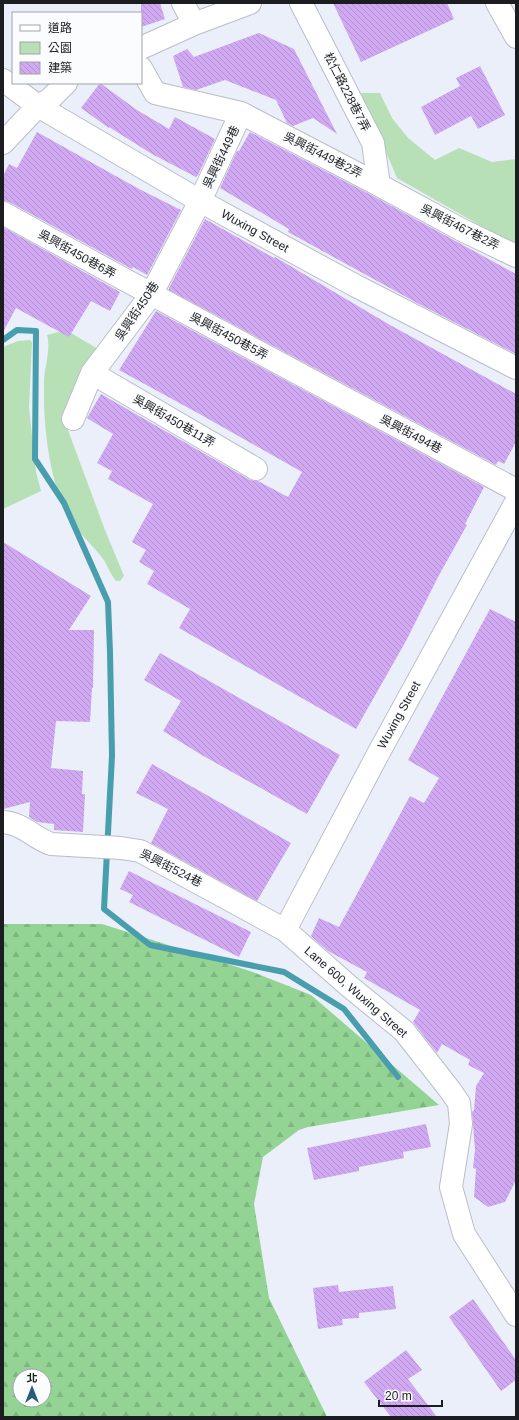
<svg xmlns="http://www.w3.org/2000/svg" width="519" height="1420" viewBox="0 0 519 1420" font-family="Helvetica,'Noto Sans TC',sans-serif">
<defs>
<pattern id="forest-firs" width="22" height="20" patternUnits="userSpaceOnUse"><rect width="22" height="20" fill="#93d495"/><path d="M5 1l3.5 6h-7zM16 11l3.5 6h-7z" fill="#7eb680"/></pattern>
<pattern id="building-back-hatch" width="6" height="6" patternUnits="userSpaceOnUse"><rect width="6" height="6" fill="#d1a9f3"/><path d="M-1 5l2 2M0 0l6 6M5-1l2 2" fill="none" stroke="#b391d0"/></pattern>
</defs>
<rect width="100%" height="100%" fill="#eaeff9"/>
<path fill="url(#forest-firs)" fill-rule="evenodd" d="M 3,924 L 102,924 L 250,971 L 311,995 L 439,1105 L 308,1127 L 299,1130 L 263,1157 L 254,1204 L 269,1298 L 327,1417 L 3,1417 ZM 20,1376 L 44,1376 L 44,1400 L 20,1400 Z"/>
<path fill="#b7e0b7" d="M 361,93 L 380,93 L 392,118 L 408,138 L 435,160 L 459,148 L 492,162 L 516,159 L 516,246 L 397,178 Z
M 66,330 L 98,349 L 65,422 L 105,530 L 124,576 L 120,581 L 116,581 C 111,575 108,567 104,560 C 93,545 78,533 69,517 C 51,485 45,438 44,402 C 44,395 44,387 44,380 C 45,365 51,349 47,335 Z
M 30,340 L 32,342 L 29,408 L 36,472 L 41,491 L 3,509 L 3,347 L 18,341 Z"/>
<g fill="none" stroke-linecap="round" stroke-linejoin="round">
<path stroke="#489eac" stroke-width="6" d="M 3,340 L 17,330 L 36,331 L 35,459 L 64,503 L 108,602 L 110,652 L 112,756 L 104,909 L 150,945 L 284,972 L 344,1009 L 398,1077"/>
</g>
<path fill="url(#building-back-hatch)" d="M 141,3 L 160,3 L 165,19 L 141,27 Z
M 333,3 L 447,3 L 454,19 L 361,62 Z
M 259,33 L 294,49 L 337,134 L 313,118 L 293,126 L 287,123 L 276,100 L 225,80 L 196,90 L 183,87 L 173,56 L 187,49 L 194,57 Z
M 480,66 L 505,115 L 478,129 L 471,116 L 435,135 L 421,107 L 460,86 L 456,78 Z
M 100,83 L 137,110 L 169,129 L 175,117 L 215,139 L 198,175 L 196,177 L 152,154 L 109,127 L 109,128 L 81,108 Z
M 37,132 L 139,189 L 181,210 L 147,275 L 133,267 L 132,269 L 9,202 L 3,201 L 3,176 L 9,164 L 17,168 Z
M 250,132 L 373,196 L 516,274 L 516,354 L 419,304 L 288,232 L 289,229 L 220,188 L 237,151 L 239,151 Z
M 205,219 L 274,258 L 275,257 L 390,325 L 516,394 L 516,442 L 504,464 L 498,461 L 496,465 L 169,290 L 169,288 Z
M 3,227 L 120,292 L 110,311 L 91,301 L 69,337 L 16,308 L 3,332 Z
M 156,311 L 484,487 L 465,524 L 467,525 L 438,577 L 406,641 L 356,729 L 179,628 L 190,609 L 147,584 L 154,571 L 139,562 L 146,550 L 132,542 L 153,504 L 108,479 L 112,471 L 97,463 L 113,434 L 87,418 L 101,394 L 250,480 L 258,481 L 288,497 L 302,472 L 205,417 L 119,370 Z
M 3,542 L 91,596 L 69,630 L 94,630 L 93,688 L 92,688 L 90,722 L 56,721 L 51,768 L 83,771 L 82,794 L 85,794 L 83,832 L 54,830 L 54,824 L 37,822 L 29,817 L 30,802 L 3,809 Z
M 490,609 L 516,622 L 516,1180 L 505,1202 L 488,1207 L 474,1197 L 476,1169 L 473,1168 L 475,1150 L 472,1112 L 474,1110 L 476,1086 L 484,1073 L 468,1065 L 470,1060 L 442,1044 L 437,1053 L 413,1022 L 420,1010 L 364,978 L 367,972 L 328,951 L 311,936 L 319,918 L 339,927 L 410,796 L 424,803 L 439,778 L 408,760 Z
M 160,653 L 340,755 L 307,814 L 200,754 L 163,731 L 181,701 L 144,680 Z
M 152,764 L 291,843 L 257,901 L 151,843 L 168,809 L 136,793 Z
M 129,871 L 251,932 L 239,957 L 129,902 L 133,895 L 120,889 Z
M 426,1124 L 431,1147 L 403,1152 L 404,1158 L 359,1167 L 359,1171 L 314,1180 L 307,1148 Z
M 338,1285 L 339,1292 L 393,1286 L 396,1309 L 359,1313 L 359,1318 L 342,1319 L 343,1325 L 318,1329 L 313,1288 Z
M 473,1299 L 516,1360 L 516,1380 L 501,1391 L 449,1317 Z
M 406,1350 L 422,1370 L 408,1379 L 437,1417 L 391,1417 L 364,1382 Z"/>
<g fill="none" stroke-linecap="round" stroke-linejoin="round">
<g stroke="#b9bec8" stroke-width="24">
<path id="street" d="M 183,3 L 194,24
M 301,3 L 373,143 L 379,185
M 141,48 L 194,24 L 250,3
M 141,68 L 155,93 L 241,113 L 379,185 L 462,230 L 516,256
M 3,80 L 38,106 L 200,201 L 356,286 L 516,368
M 3,143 L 38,106 L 49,100 L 66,83
M 3,213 C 173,307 345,398 516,490
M 92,373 L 256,469
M 73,419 L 92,373 L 151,295 L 200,201 L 241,113
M 3,822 C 22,823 34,838 51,844 L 121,848 L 140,851 L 285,930 L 350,987 L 404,1031 L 450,1090 L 459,1103 L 461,1124 L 451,1187 L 464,1234 L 516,1315
M 285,930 L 378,754 L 516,502"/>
</g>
<g stroke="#b9bec8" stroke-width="24">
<path id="secondary" d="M 497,3 L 516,37"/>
</g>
<use href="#street" stroke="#fff" stroke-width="22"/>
<use href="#secondary" stroke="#fff" stroke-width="22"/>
</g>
<g text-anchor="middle" stroke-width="3.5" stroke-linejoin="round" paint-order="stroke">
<g font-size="12" fill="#1b1d20" stroke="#fbfcfe">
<text transform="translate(347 92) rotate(63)" y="4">松仁路228巷7弄</text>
<text transform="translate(323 155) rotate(27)" y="4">吳興街449巷2弄</text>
<text transform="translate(221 157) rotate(-64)" y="4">吳興街449巷</text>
<text transform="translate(460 227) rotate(27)" y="4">吳興街467巷2弄</text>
<text transform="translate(255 231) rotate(29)" y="4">Wuxing Street</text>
<text transform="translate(77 254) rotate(29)" y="4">吳興街450巷6弄</text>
<text transform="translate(137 311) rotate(-56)" y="4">吳興街450巷</text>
<text transform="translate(229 336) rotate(28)" y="4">吳興街450巷5弄</text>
<text transform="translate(174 421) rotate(30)" y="4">吳興街450巷11弄</text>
<text transform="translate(411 434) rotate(28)" y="4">吳興街494巷</text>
<text transform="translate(399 715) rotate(-61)" y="4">Wuxing Street</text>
<text transform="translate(171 868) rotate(27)" y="4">吳興街524巷</text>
<text transform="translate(356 992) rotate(41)" y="4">Lane 600, Wuxing Street</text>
</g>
</g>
<rect width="519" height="1420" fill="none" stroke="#1b1d20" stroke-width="8"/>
<rect x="12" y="12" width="130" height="72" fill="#fbfcfe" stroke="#a1a3a5"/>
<rect x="20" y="25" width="20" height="6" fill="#ffffff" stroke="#a1a3a5"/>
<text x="48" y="32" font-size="12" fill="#1b1d20">道路</text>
<rect x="20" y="42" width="20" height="12" fill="#b7e0b7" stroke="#a1a3a5"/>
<text x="48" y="52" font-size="12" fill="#1b1d20">公園</text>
<rect x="20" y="62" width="20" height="12" fill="url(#building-back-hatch)" stroke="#a1a3a5"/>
<text x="48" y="72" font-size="12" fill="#1b1d20">建築</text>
<g transform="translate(32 1388)"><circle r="19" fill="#fbfcfe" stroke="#a1a3a5"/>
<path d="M0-3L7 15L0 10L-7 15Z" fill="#2c5b7a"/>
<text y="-6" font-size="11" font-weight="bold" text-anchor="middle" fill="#1b1d20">北</text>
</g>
<path d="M379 1400v6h63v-6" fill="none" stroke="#1b1d20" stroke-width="2"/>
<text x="385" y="1400" font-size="12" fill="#1b1d20" stroke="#fbfcfe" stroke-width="3" paint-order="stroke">20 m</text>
</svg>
